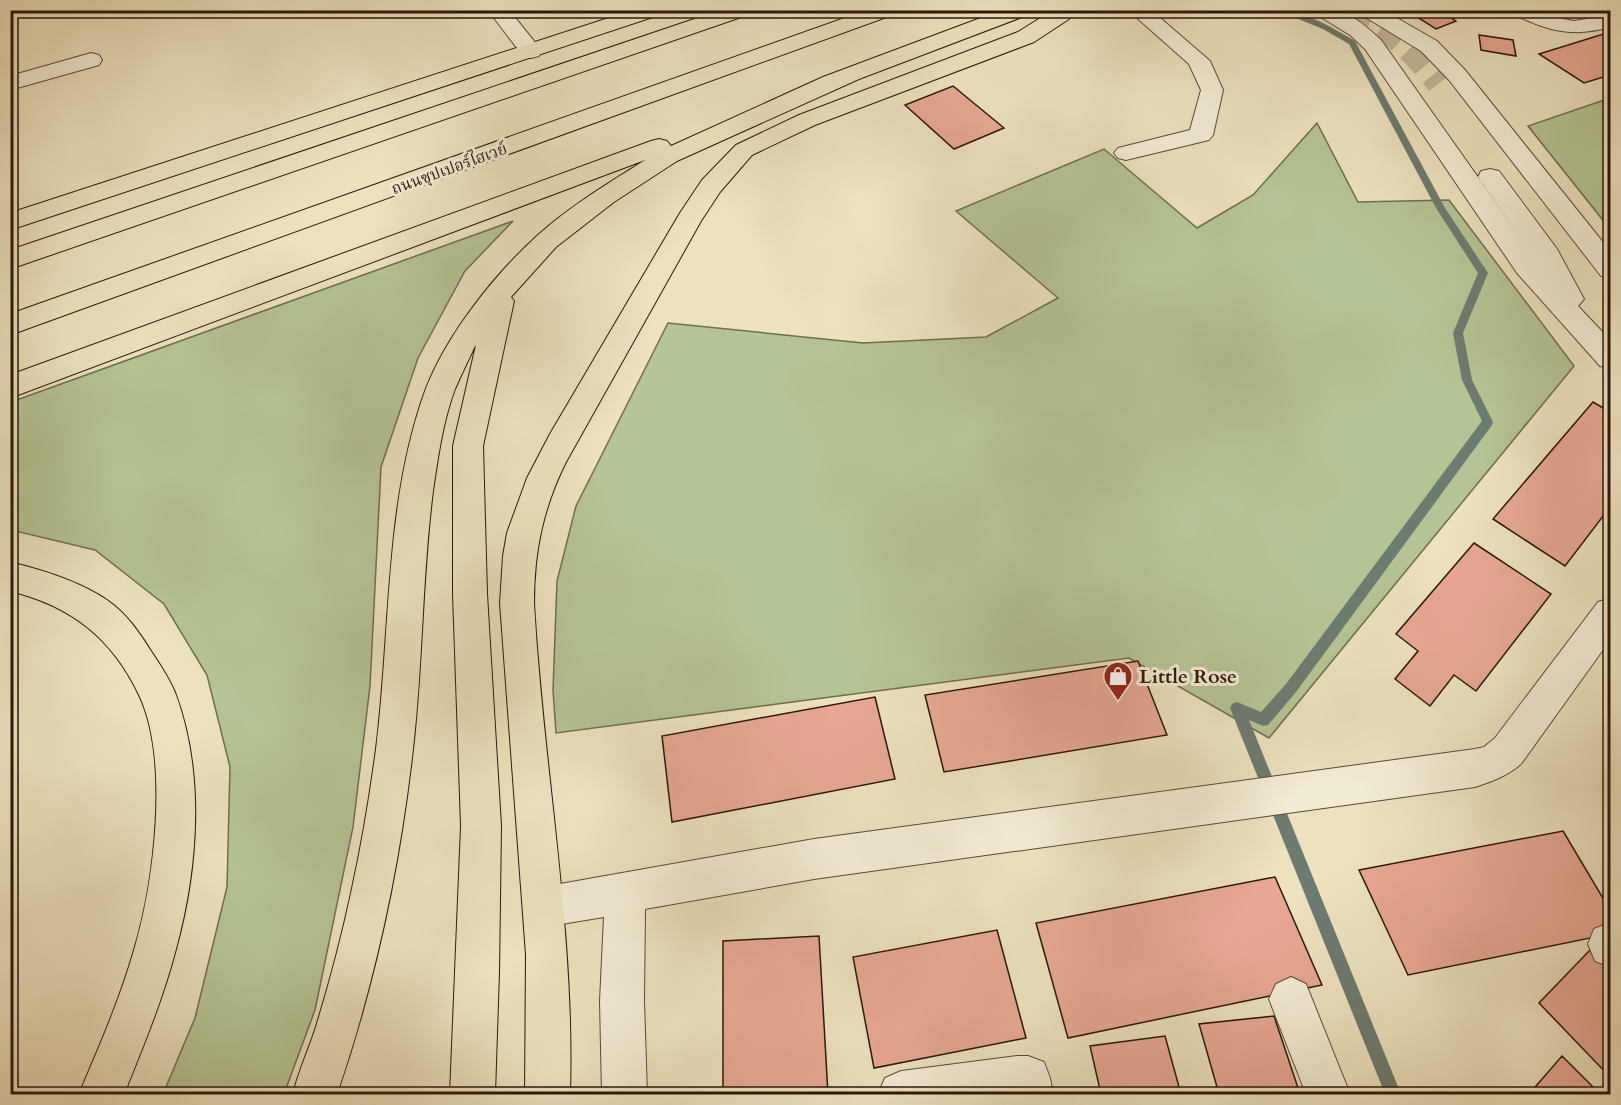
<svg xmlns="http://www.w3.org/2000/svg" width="1621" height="1105" viewBox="0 0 1621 1105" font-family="Cardo,'Noto Serif Thai',serif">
<rect width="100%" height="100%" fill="#ece2be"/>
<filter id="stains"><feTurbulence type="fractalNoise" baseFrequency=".00333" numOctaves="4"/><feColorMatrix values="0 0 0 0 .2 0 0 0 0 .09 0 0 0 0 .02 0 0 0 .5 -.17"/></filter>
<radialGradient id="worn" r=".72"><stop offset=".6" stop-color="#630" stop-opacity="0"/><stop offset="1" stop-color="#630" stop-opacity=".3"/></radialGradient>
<path fill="#b5c494" stroke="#706e4e" stroke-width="1.5" d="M 1610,98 L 1610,229 L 1528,126 Z
M 1317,123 L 1358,202 L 1449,200 L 1574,366 L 1269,738 L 1129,658 L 556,733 L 553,690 L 557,581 L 576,506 L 668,323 L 863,343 L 986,337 L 1058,298 L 956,211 L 1104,149 L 1197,228 L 1253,195 Z
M 513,221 L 465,271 L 418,358 L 381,467 L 370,686 L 353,827 L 315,1010 L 284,1094 L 163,1094 L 195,1018 L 227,887 L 230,767 L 207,675 L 164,604 L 95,550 L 11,530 L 11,402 Z"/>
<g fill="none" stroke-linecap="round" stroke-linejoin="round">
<path fill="#6d7b70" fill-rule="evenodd" d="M 1276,10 C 1304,10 1331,27 1355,41 L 1445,208 L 1488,273 L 1463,333 L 1472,380 L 1493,422 L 1492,425 L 1296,692 L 1268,725 L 1263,726 L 1249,720 L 1401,1094 L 1385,1094 L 1230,708 L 1232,704 L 1237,702 L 1261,712 L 1286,684 L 1482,421 L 1462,380 L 1453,333 L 1478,273 L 1436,208 L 1349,44 L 1323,29 Z"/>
</g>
<path fill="#e7a893" stroke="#2b1709" stroke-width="1.5" d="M 1406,10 L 1439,10 L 1456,21 L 1436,29 Z
M 1610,32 L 1610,75 L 1584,83 L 1539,54 Z
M 1479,35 L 1513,40 L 1516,56 L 1481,50 Z
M 953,86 L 1004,128 L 954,149 L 905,105 Z
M 1593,402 L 1610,412 L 1610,507 L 1565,566 L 1493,519 Z
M 1474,543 L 1551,594 L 1476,691 L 1454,675 L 1430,706 L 1395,679 L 1418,651 L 1396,634 Z
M 1138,661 L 1167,735 L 944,772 L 925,695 Z
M 875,697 L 895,779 L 672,822 L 662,736 Z
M 1563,831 L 1610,910 L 1610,934 L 1408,975 L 1359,870 Z
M 1275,877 L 1322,985 L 1068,1038 L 1036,923 Z
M 997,930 L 1026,1038 L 874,1068 L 853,957 Z
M 819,936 L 828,1094 L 723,1094 L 723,941 Z
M 1590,950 L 1610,970 L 1610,1077 L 1539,1003 Z
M 1274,1016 L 1300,1094 L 1219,1094 L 1199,1024 Z
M 1165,1036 L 1181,1094 L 1101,1094 L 1090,1046 Z
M 1562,1056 L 1600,1094 L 1529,1094 Z"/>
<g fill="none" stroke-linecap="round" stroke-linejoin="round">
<path stroke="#c5b99a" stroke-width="23" stroke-dasharray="23 12" stroke-linecap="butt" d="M 1351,10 C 1388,29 1413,51 1438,84"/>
<g stroke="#5b4a36" stroke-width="2">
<path id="minor" d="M 488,10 L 509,10 L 542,51 L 539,56 L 531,58 L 523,56 Z
M 1128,10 L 1151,10 L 1210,61 L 1223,90 L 1213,135 L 1209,140 L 1126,160 L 1118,158 L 1114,153 L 1118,148 L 1190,130 L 1201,90 L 1189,64 Z
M 1313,10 C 1347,10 1356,17 1381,40 L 1540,265 L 1478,177 L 1481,171 L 1490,169 L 1499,171 L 1557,249 L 1584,299 L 1578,306 L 1610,340 L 1610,368 L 1600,366 L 1517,273 L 1365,49 L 1350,35 L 1316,14 Z
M 1357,10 L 1383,10 L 1437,41 L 1465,70 L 1610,251 L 1610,278 L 1601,276 L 1449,80 L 1421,51 L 1360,14 Z
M 1511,10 L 1540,10 L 1563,19 L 1574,21 L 1610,15 L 1610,27 C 1582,35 1559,34 1531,22 C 1524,19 1515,17 1511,10 Z
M 91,53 L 99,55 L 102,60 L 99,65 L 10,90 L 10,76 Z
M 1610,598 L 1610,640 L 1521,764 C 1507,776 1493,781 1475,787 L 814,879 L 645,909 L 644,1001 L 647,1094 L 602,1094 L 600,1001 L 604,917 L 543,927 L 529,921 L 523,907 L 529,893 L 543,887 L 814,839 L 1475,749 L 1484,747 L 1495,738 L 1598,602 Z
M 1609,923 L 1610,924 L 1610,967 L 1595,961 L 1588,944 L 1594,929 Z
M 1291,977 L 1306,984 L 1350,1094 L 1306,1094 L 1269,999 L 1276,984 Z
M 1017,1056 L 1028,1056 L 1044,1062 L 1050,1078 L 1053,1094 L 878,1094 L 885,1078 L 901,1071 Z"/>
</g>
<g stroke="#2b1709" stroke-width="2">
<path id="major" d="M 633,10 L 665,10 L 662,14 L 10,230 L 10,213 Z
M 1002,10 L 1033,10 L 1030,14 L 859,79 L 677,161 L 614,202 L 556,247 L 511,297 L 514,301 L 483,446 L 487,594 L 501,826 L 499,972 L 495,1094 L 450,1094 L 461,826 L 453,594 L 453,446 L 476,345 L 474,348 C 468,361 461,375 455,389 C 443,421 438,457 433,491 C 422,577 423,663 413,749 C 400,866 375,983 337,1094 L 293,1094 C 299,1069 311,1045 318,1020 C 345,932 364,840 376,749 C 391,630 384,505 425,391 C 446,335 494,275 538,235 C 570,206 609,183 645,160 L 10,398 L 10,375 L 651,141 L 659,139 L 667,141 L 671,146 L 823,77 Z
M 1053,10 L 1074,10 L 1069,19 L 1034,42 L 815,125 L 752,155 L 720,192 L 701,221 L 566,462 C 543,508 534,552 534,603 C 543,768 575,928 570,1094 L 525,1094 L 526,955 L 500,603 L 503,556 L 507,533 L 527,478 L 550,434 L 680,213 L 702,180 L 736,145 L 799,115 L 1018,32 Z
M 10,562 C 43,570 79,581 107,600 C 126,613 139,632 151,651 C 160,665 170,679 176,695 C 205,774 198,869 176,949 C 163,999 143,1047 124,1094 L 79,1094 C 99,1047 120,999 134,950 C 154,883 170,760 139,695 C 112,638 71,606 10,591 Z"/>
</g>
<g stroke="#2b1709" stroke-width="2">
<path id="highway" d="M 721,10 L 753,10 L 750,14 L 10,269 L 10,250 Z
M 867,10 L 898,10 L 895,14 L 10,335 L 10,314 Z"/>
</g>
<use href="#minor" fill="#f3ecd5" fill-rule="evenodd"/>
<use href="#major" fill="#ece2be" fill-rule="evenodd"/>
<use href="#highway" fill="#ece2be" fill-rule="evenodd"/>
</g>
<defs>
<g id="shop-pin" transform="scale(1.5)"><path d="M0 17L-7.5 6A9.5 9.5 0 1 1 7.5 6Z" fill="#8f2418" stroke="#f3ecd5"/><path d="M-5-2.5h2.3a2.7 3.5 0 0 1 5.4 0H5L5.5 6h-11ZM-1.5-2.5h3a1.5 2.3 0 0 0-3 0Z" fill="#fff"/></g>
</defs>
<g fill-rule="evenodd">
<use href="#shop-pin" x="1118" y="676"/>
</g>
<g text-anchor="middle" stroke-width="6" stroke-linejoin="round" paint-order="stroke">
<g font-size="16" fill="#2b1709" stroke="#f3ecd5">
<text transform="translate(449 168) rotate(-20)" y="6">ถนนซุปเปอร์ไฮเวย์</text>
</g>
<g font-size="20" font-weight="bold" fill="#2b1709" stroke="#f3ecd5" text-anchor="start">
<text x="1139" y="683">Little Rose</text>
</g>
</g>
<rect width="1621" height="1105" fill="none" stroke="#ece2be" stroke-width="36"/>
<rect x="12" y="12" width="1597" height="1081" fill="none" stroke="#2b1709" stroke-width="3"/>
<rect x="18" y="18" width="1585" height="1069" fill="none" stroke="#2b1709" stroke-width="1.5"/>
<rect width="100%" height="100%" filter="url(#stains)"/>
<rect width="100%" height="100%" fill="url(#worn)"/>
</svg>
